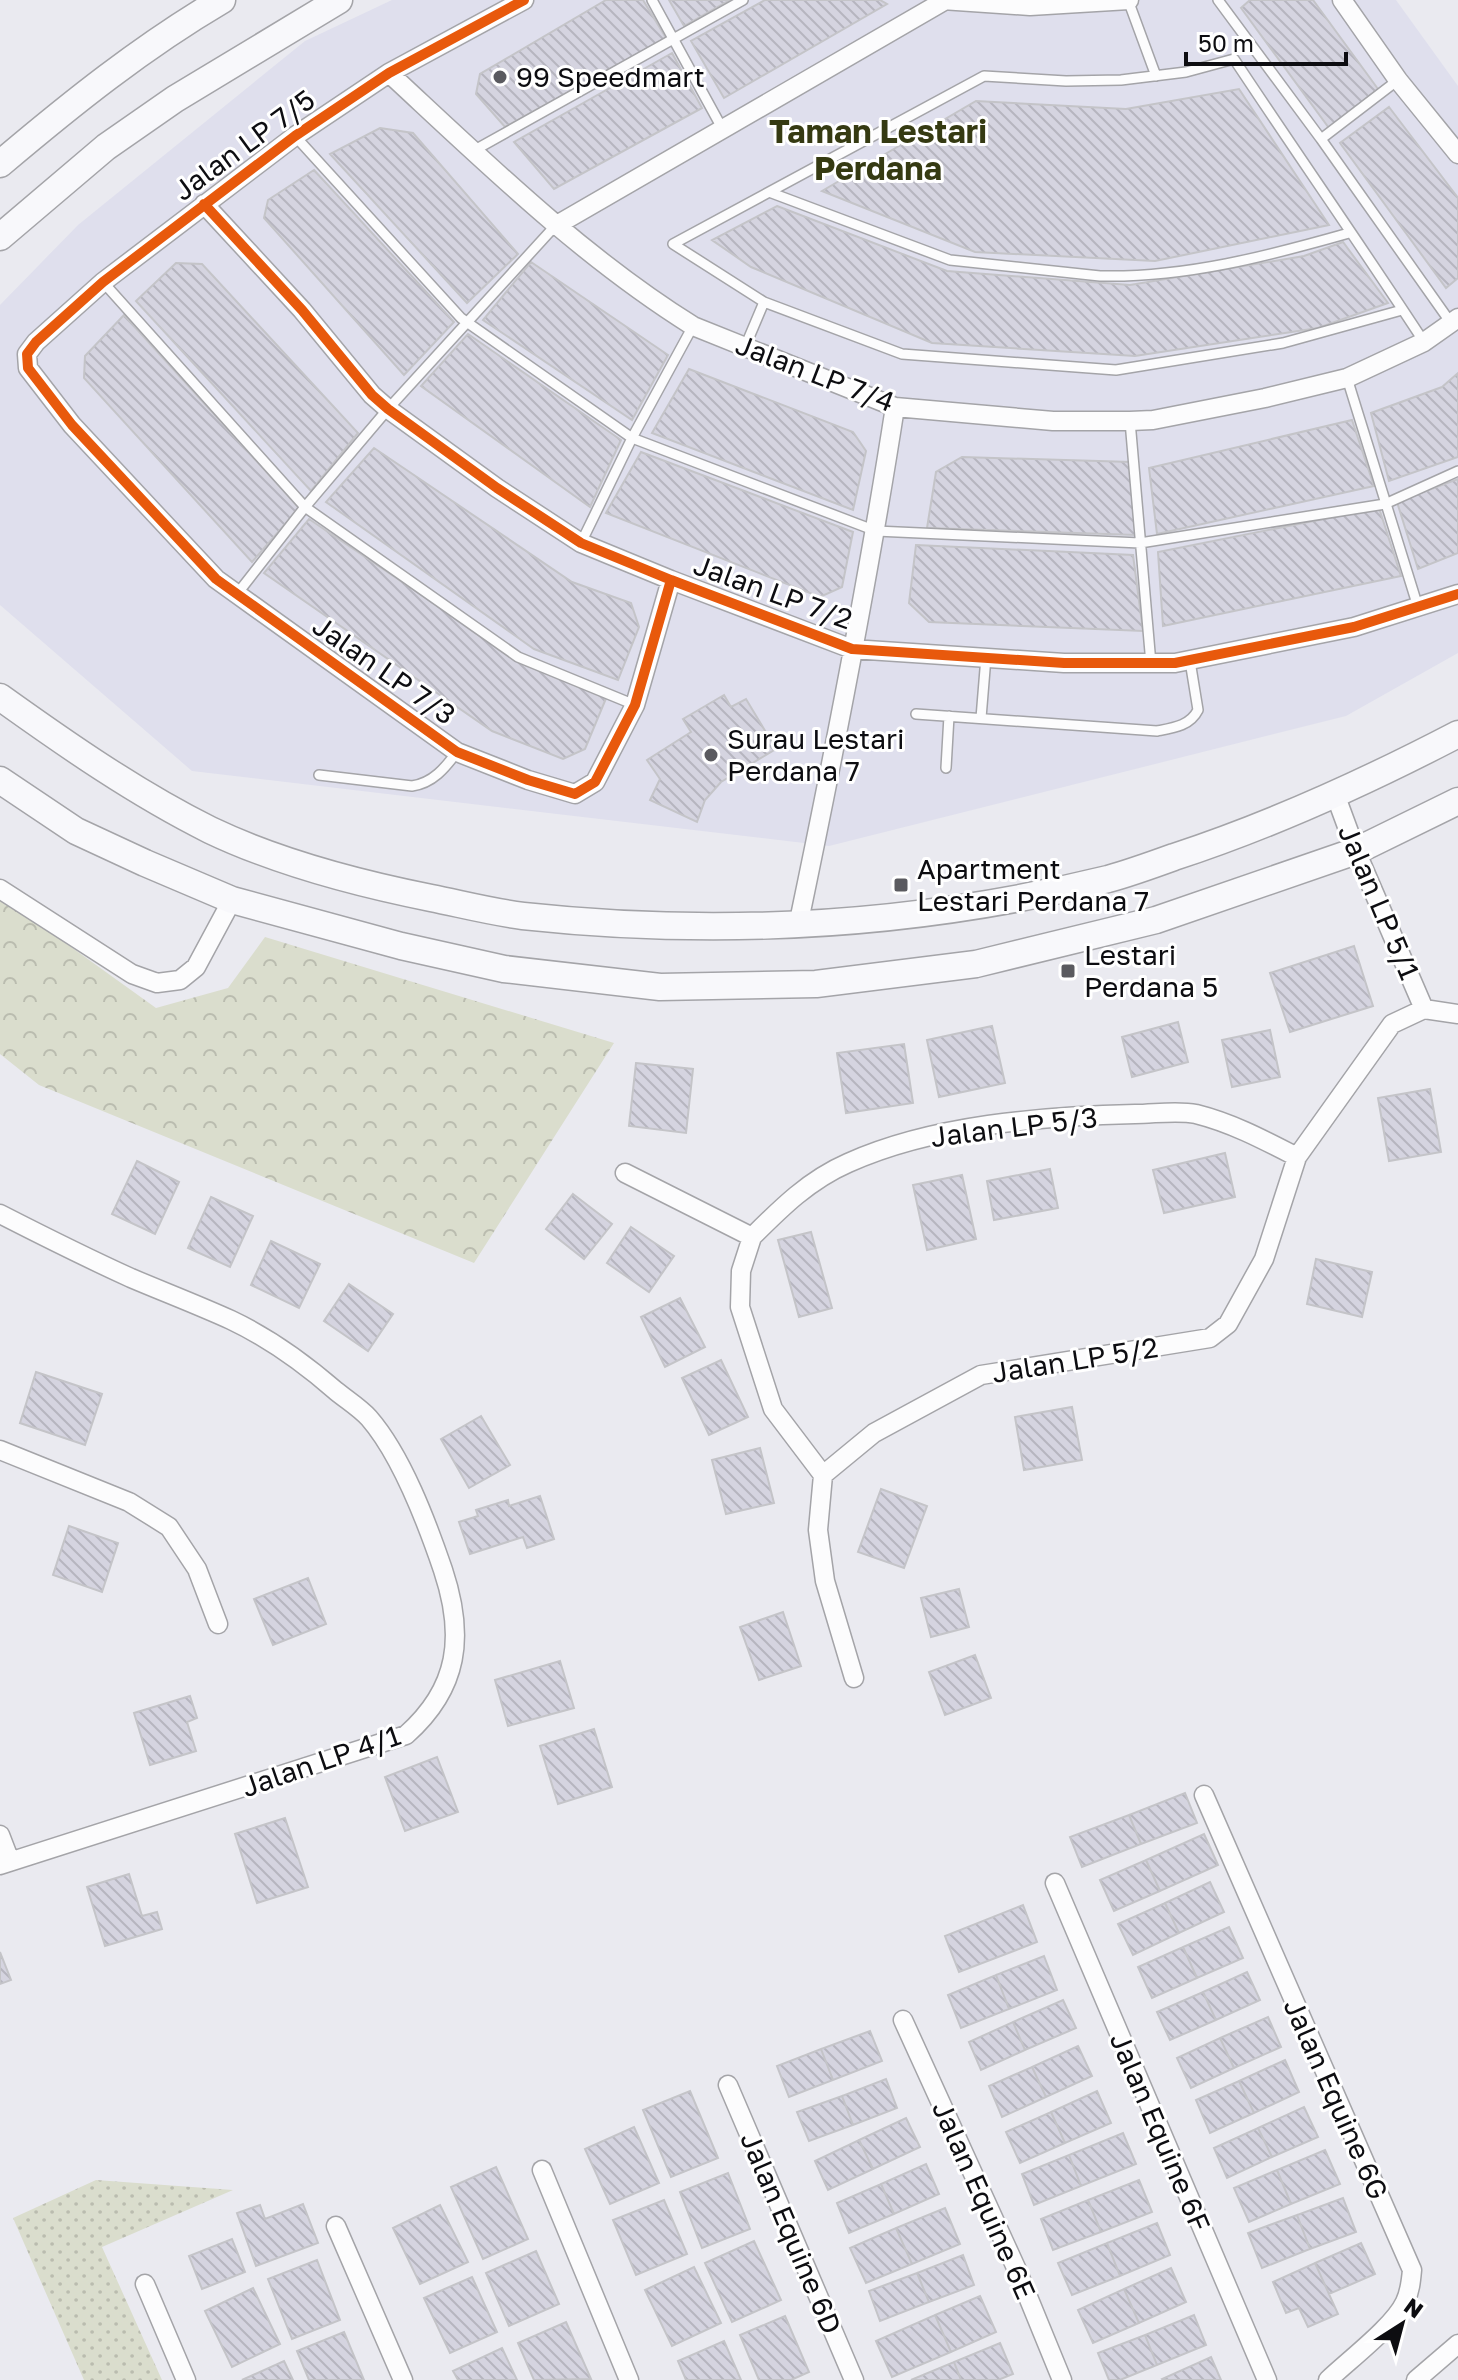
<svg xmlns="http://www.w3.org/2000/svg" width="1458" height="2380" viewBox="0 0 1458 2380" font-family="'Golos Text',sans-serif">
<defs>
<pattern id="forest-crowns" width="20" height="18" patternUnits="userSpaceOnUse" patternTransform="scale(2)"><rect width="20" height="18" fill="#daddcd"/><path d="M2 6a3 3 0 1 1 6 0M12 15a3 3 0 1 1 6 0" fill="none" stroke="#babcaf"/></pattern>
<pattern id="park-dots" width="8" height="8" patternUnits="userSpaceOnUse" patternTransform="scale(2)"><rect width="8" height="8" fill="#daddcd"/><path d="M2 2h.1M6 6h.1" fill="none" stroke="#babcaf" stroke-width="1.8" stroke-linecap="round"/></pattern>
<pattern id="building-back-hatch" width="6" height="6" patternUnits="userSpaceOnUse" patternTransform="scale(2)"><rect width="6" height="6" fill="#d5d4e0"/><path d="M-1 5l2 2M0 0l6 6M5-1l2 2" fill="none" stroke="#b6b5bf"/></pattern>
</defs>
<rect width="100%" height="100%" fill="#eaeaf0"/>
<path fill="#dfdfed" d="M 392,0 L 1396,0 L 1458,86 L 1458,653 L 1346,716 L 829,846 L 192,771 L 0,605 L 0,305 L 78,225 L 305,41 Z"/>
<path fill="url(#forest-crowns)" d="M 0,896 L 156,1008 L 228,988 L 265,937 L 614,1043 L 474,1263 L 39,1085 L 0,1054 Z"/>
<path fill="url(#park-dots)" d="M 96,2180 L 233,2190 L 102,2247 L 162,2380 L 84,2380 L 13,2218 Z"/>
<path fill="url(#building-back-hatch)" stroke="#c4c4c8" stroke-width="2" d="M 606,0 L 643,0 L 666,38 L 505,127 L 476,94 L 480,74 Z
M 669,0 L 730,0 L 684,26 Z
M 765,0 L 880,0 L 887,4 L 724,98 L 691,41 Z
M 1250,0 L 1313,0 L 1378,89 L 1329,128 L 1241,8 Z
M 672,53 L 702,108 L 554,189 L 514,142 Z
M 1239,89 L 1329,225 L 1155,261 L 975,252 L 822,191 L 976,101 L 1126,109 Z
M 1389,107 L 1458,198 L 1458,278 L 1446,288 L 1340,143 Z
M 380,128 L 413,133 L 518,254 L 467,303 L 330,154 Z
M 314,170 L 454,322 L 404,375 L 264,218 L 268,200 Z
M 777,206 L 947,271 L 1130,285 L 1304,256 L 1343,242 L 1388,303 L 1318,328 L 1135,356 L 932,343 L 751,267 L 712,240 Z
M 531,262 L 668,355 L 632,420 L 483,320 Z
M 176,263 L 202,264 L 358,433 L 311,491 L 136,301 Z
M 124,315 L 299,508 L 252,562 L 84,378 L 85,356 Z
M 468,334 L 621,440 L 590,507 L 421,386 Z
M 689,369 L 853,432 L 866,451 L 853,510 L 652,433 Z
M 1458,373 L 1458,457 L 1389,481 L 1371,413 L 1442,387 Z
M 1352,420 L 1374,486 L 1157,534 L 1149,468 Z
M 374,448 L 572,582 L 631,603 L 639,627 L 618,680 L 534,649 L 326,502 Z
M 641,452 L 853,532 L 842,587 L 820,597 L 606,513 Z
M 962,457 L 1131,462 L 1136,535 L 927,528 L 936,472 Z
M 1458,479 L 1458,553 L 1418,569 L 1397,502 Z
M 1379,508 L 1401,576 L 1163,626 L 1158,552 Z
M 309,519 L 525,665 L 607,696 L 585,749 L 563,759 L 492,731 L 264,573 Z
M 916,545 L 1133,555 L 1143,631 L 929,622 L 909,603 Z
M 724,695 L 731,707 L 746,699 L 776,749 L 721,782 L 705,800 L 697,822 L 650,800 L 660,779 L 647,760 L 691,732 L 683,719 Z
M 1354,946 L 1373,1006 L 1290,1032 L 1270,973 Z
M 1178,1022 L 1188,1062 L 1132,1077 L 1122,1037 Z
M 992,1026 L 1005,1083 L 939,1097 L 927,1040 Z
M 1270,1030 L 1280,1077 L 1232,1087 L 1222,1040 Z
M 904,1044 L 913,1103 L 846,1113 L 837,1053 Z
M 636,1063 L 693,1069 L 686,1133 L 629,1126 Z
M 1430,1089 L 1441,1152 L 1389,1161 L 1378,1098 Z
M 1225,1153 L 1235,1197 L 1164,1213 L 1153,1170 Z
M 137,1161 L 179,1182 L 155,1234 L 112,1214 Z
M 1050,1169 L 1058,1208 L 994,1220 L 987,1181 Z
M 962,1175 L 976,1239 L 927,1250 L 913,1185 Z
M 573,1194 L 612,1224 L 584,1259 L 546,1229 Z
M 211,1197 L 253,1216 L 230,1267 L 188,1248 Z
M 631,1227 L 674,1256 L 649,1292 L 607,1263 Z
M 811,1232 L 832,1308 L 799,1317 L 778,1240 Z
M 271,1241 L 320,1264 L 299,1308 L 251,1285 Z
M 1316,1259 L 1372,1272 L 1362,1317 L 1307,1304 Z
M 349,1284 L 393,1314 L 368,1351 L 324,1321 Z
M 680,1298 L 705,1347 L 665,1367 L 641,1317 Z
M 721,1360 L 748,1417 L 709,1435 L 682,1378 Z
M 36,1372 L 102,1394 L 85,1445 L 20,1423 Z
M 1072,1407 L 1082,1460 L 1024,1470 L 1015,1417 Z
M 481,1416 L 510,1465 L 469,1488 L 441,1439 Z
M 760,1448 L 774,1503 L 726,1514 L 712,1460 Z
M 881,1489 L 927,1506 L 904,1568 L 858,1552 Z
M 540,1496 L 554,1539 L 527,1548 L 523,1537 L 470,1554 L 459,1522 L 478,1516 L 476,1510 L 508,1500 L 509,1506 Z
M 69,1526 L 118,1543 L 102,1592 L 53,1575 Z
M 308,1578 L 326,1624 L 273,1645 L 254,1599 Z
M 959,1589 L 969,1627 L 931,1637 L 921,1598 Z
M 783,1612 L 801,1666 L 759,1680 L 740,1627 Z
M 975,1655 L 991,1698 L 945,1715 L 929,1672 Z
M 560,1661 L 574,1708 L 508,1726 L 495,1680 Z
M 190,1696 L 197,1718 L 187,1722 L 196,1751 L 150,1765 L 134,1713 Z
M 594,1729 L 612,1787 L 558,1804 L 540,1746 Z
M 437,1757 L 458,1812 L 405,1831 L 385,1777 Z
M 1185,1793 L 1197,1823 L 1141,1844 L 1129,1815 Z
M 1129,1815 L 1141,1844 L 1082,1867 L 1070,1837 Z
M 285,1818 L 308,1887 L 257,1903 L 235,1834 Z
M 1204,1834 L 1218,1865 L 1160,1891 L 1146,1860 Z
M 1146,1860 L 1160,1891 L 1114,1911 L 1100,1880 Z
M 129,1874 L 142,1916 L 157,1912 L 162,1929 L 105,1946 L 87,1887 Z
M 1210,1882 L 1224,1912 L 1179,1933 L 1165,1903 Z
M 1165,1903 L 1179,1933 L 1133,1955 L 1118,1924 Z
M 1023,1905 L 1037,1942 L 959,1972 L 945,1936 Z
M 1229,1927 L 1243,1958 L 1197,1978 L 1183,1947 Z
M 1183,1947 L 1197,1978 L 1152,1998 L 1138,1967 Z
M 0,1952 L 11,1980 L 0,1984 Z
M 1044,1956 L 1057,1990 L 1009,2009 L 996,1975 Z
M 1247,1972 L 1260,2000 L 1216,2020 L 1203,1992 Z
M 996,1975 L 1009,2009 L 961,2028 L 948,1995 Z
M 1203,1992 L 1216,2020 L 1170,2040 L 1157,2012 Z
M 1063,2000 L 1076,2028 L 1025,2050 L 1013,2022 Z
M 1268,2017 L 1281,2047 L 1234,2068 L 1220,2038 Z
M 1013,2022 L 1025,2050 L 981,2070 L 969,2042 Z
M 870,2031 L 882,2061 L 833,2080 L 821,2049 Z
M 1220,2038 L 1234,2068 L 1191,2088 L 1177,2058 Z
M 1078,2046 L 1092,2076 L 1046,2097 L 1032,2067 Z
M 821,2049 L 833,2080 L 789,2097 L 777,2066 Z
M 1285,2060 L 1299,2092 L 1254,2113 L 1239,2081 Z
M 1032,2067 L 1046,2097 L 1002,2117 L 989,2086 Z
M 886,2079 L 897,2108 L 853,2125 L 842,2096 Z
M 1239,2081 L 1254,2113 L 1210,2133 L 1196,2100 Z
M 690,2091 L 718,2158 L 671,2177 L 643,2110 Z
M 1097,2091 L 1111,2123 L 1065,2143 L 1051,2112 Z
M 842,2096 L 853,2125 L 809,2141 L 797,2112 Z
M 1304,2107 L 1318,2137 L 1272,2157 L 1258,2128 Z
M 1051,2112 L 1065,2143 L 1020,2163 L 1006,2132 Z
M 906,2118 L 920,2147 L 873,2169 L 859,2140 Z
M 634,2127 L 659,2183 L 610,2204 L 585,2149 Z
M 1258,2128 L 1272,2157 L 1227,2178 L 1214,2148 Z
M 1123,2133 L 1136,2164 L 1081,2186 L 1069,2155 Z
M 859,2140 L 873,2169 L 828,2190 L 815,2161 Z
M 1325,2150 L 1340,2184 L 1291,2204 L 1277,2170 Z
M 1069,2155 L 1081,2186 L 1034,2205 L 1022,2174 Z
M 926,2164 L 939,2194 L 894,2214 L 881,2184 Z
M 496,2167 L 528,2239 L 483,2259 L 451,2187 Z
M 1277,2170 L 1291,2204 L 1249,2222 L 1234,2188 Z
M 728,2173 L 750,2229 L 702,2248 L 680,2192 Z
M 1139,2180 L 1152,2212 L 1101,2232 L 1088,2200 Z
M 881,2184 L 894,2214 L 849,2233 L 837,2203 Z
M 1343,2198 L 1356,2232 L 1310,2249 L 1297,2215 Z
M 664,2200 L 687,2254 L 636,2275 L 613,2220 Z
M 1088,2200 L 1101,2232 L 1053,2250 L 1041,2219 Z
M 303,2204 L 318,2243 L 256,2266 L 237,2213 L 260,2205 L 265,2219 Z
M 440,2205 L 468,2262 L 420,2284 L 393,2228 Z
M 945,2208 L 960,2244 L 912,2264 L 896,2228 Z
M 1297,2215 L 1310,2249 L 1262,2268 L 1248,2233 Z
M 1157,2223 L 1170,2255 L 1120,2276 L 1107,2243 Z
M 896,2228 L 912,2264 L 866,2283 L 850,2248 Z
M 232,2239 L 245,2272 L 202,2289 L 189,2256 Z
M 754,2241 L 781,2300 L 732,2322 L 705,2263 Z
M 1107,2243 L 1120,2276 L 1072,2295 L 1058,2263 Z
M 1361,2243 L 1375,2274 L 1329,2294 L 1315,2263 Z
M 536,2251 L 559,2304 L 509,2326 L 486,2273 Z
M 963,2255 L 974,2285 L 929,2302 L 917,2273 Z
M 317,2260 L 340,2320 L 292,2339 L 268,2279 Z
M 1315,2263 L 1338,2314 L 1308,2327 L 1299,2308 L 1286,2313 L 1273,2282 Z
M 694,2267 L 721,2323 L 672,2346 L 645,2290 Z
M 1171,2268 L 1186,2302 L 1139,2323 L 1124,2289 Z
M 917,2273 L 929,2302 L 880,2321 L 869,2291 Z
M 472,2277 L 497,2332 L 450,2353 L 424,2298 Z
M 253,2288 L 280,2344 L 232,2367 L 205,2311 Z
M 1124,2289 L 1139,2323 L 1093,2343 L 1078,2310 Z
M 980,2296 L 996,2332 L 951,2352 L 935,2315 Z
M 935,2315 L 951,2352 L 892,2377 L 876,2341 Z
M 1194,2315 L 1206,2345 L 1157,2365 L 1145,2335 Z
M 785,2316 L 809,2372 L 791,2380 L 759,2380 L 740,2335 Z
M 566,2322 L 591,2379 L 534,2380 L 518,2343 Z
M 344,2332 L 364,2380 L 309,2380 L 297,2351 Z
M 1145,2335 L 1157,2365 L 1120,2380 L 1109,2380 L 1098,2353 Z
M 724,2341 L 741,2380 L 686,2380 L 678,2361 Z
M 1000,2343 L 1013,2374 L 998,2380 L 961,2380 L 954,2362 Z
M 502,2348 L 517,2380 L 458,2380 L 453,2371 Z
M 1211,2357 L 1221,2380 L 1163,2380 L 1162,2379 Z
M 284,2361 L 293,2380 L 242,2380 Z
M 954,2362 L 961,2380 L 911,2380 Z"/>
<g fill="none" stroke-linecap="round" stroke-linejoin="round">
<g stroke="#a4a4a8" stroke-width="12">
<path id="lane" d="M 652,0 L 722,128
M 1128,0 L 1156,76
M 1218,0 L 1321,139 L 1451,323
M 295,136 L 461,318 L 632,438 L 876,531 L 1140,543 L 1385,504 L 1458,471
M 1321,139 L 1398,80
M 473,151 L 743,0
M 769,192 L 950,260 L 1100,276 C 1185,278 1268,256 1349,233
M 103,282 L 305,507 L 518,657 L 635,705
M 1402,310 L 1283,343 L 1116,370 L 902,354 L 764,302 L 673,244 L 984,76 L 1066,81 L 1121,80 L 1186,72 L 1234,59 C 1297,154 1362,247 1424,342
M 745,347 L 764,302
M 1347,378 L 1418,607
M 1130,421 L 1151,664
M 581,543 L 632,438 L 693,326
M 237,594 L 305,507 L 388,409 L 555,226
M 916,714 L 1157,731 C 1173,728 1190,726 1198,710 L 1190,661
M 981,718 L 986,657
M 946,768 L 949,716
M 319,775 L 412,786 C 433,783 445,768 457,752"/>
</g>
<g stroke="#a4a4a8" stroke-width="21">
<path id="street" d="M 524,0 L 389,73 L 295,136 L 103,282 L 36,342 L 27,354 L 28,368 L 72,425 L 216,579 L 457,752 L 528,780 L 575,794 L 595,782 L 635,705 L 671,580
M 942,0 L 1030,6 L 1129,0
M 1342,0 L 1398,80 L 1458,154
M 389,73 C 486,163 581,256 693,326 L 895,407 L 1053,421 L 1130,421 L 1153,420 L 1265,398 L 1347,378 L 1424,342 L 1458,318
M 204,204 L 302,310 L 372,395 L 388,409 L 497,488 L 581,543 L 671,580 L 852,649 L 1064,663 L 1175,663 L 1354,627 L 1458,594
M 555,226 L 944,1
M 1335,794 L 1356,851 L 1424,1009
M 0,889 L 132,974 L 157,983 L 180,980 L 196,967 L 232,900
M 798,926 C 834,754 868,581 895,407
M 625,1173 L 752,1237 C 781,1208 809,1180 848,1163 C 932,1125 1043,1116 1135,1114 C 1154,1114 1177,1110 1196,1114 C 1232,1123 1264,1140 1297,1157
M 0,1214 C 43,1236 87,1258 131,1278 C 164,1292 198,1305 231,1320 C 269,1338 305,1364 336,1391 C 347,1400 360,1408 369,1418 C 402,1456 427,1523 443,1570 C 465,1636 459,1688 406,1735 L 0,1865
M 752,1237 L 741,1271 L 740,1307 L 773,1409 L 823,1475 L 818,1530 L 825,1581 L 854,1678
M 0,1450 L 129,1502 L 169,1527 L 197,1569 L 218,1624
M 823,1475 L 874,1433 L 981,1375 L 1210,1338 L 1228,1324 L 1264,1259 L 1297,1157 L 1392,1024 L 1424,1009 L 1458,1014
M 1204,1795 L 1412,2270 C 1411,2281 1410,2292 1405,2302 C 1394,2326 1349,2360 1328,2380
M 0,1835 L 10,1861
M 1055,1883 L 1267,2380
M 903,2020 L 1017,2270 L 1062,2380
M 728,2085 L 854,2380
M 542,2170 L 629,2380
M 336,2226 L 403,2380
M 145,2284 L 186,2380
M 1416,2380 L 1458,2344"/>
</g>
<g stroke="#a4a4a8" stroke-width="29">
<path id="secondary" d="M 0,164 C 71,104 142,47 222,0
M 0,237 L 106,147 L 175,99 L 339,0
M 0,697 C 67,745 136,793 210,830 C 279,863 356,883 431,898 C 461,904 492,912 523,916 C 718,937 916,926 1108,879 C 1130,873 1152,865 1174,857 C 1272,825 1366,782 1458,734
M 0,780 L 76,831 L 145,863 L 232,900 L 401,946 L 504,969 L 660,987 L 816,984 L 976,964 L 1156,920 L 1356,851 L 1458,801"/>
</g>
<use href="#lane" stroke="#fcfcfd" stroke-width="9"/>
<use href="#street" stroke="#fcfcfd" stroke-width="18"/>
<use href="#secondary" stroke="#f8f8fb" stroke-width="26"/>
<g stroke="#fff" stroke-width="15">
<path id="cycleway" d="M 524,0 L 389,73 L 295,136 L 103,282 L 36,342 L 27,354 L 28,368 L 72,425 L 216,579 L 457,752 L 528,780 L 575,794 L 595,782 L 635,705 L 671,580
M 204,204 L 302,310 L 372,395 L 388,409 L 497,488 L 581,543 L 671,580 L 852,649 L 1064,663 L 1175,663 L 1354,627 L 1458,594"/>
</g>
<use href="#cycleway" stroke="#e8590c" stroke-width="10"/>
</g>
<g fill="#5a5a5f" stroke="#fff" stroke-width="3">
<circle cx="500" cy="77" r="8"/>
<circle cx="711" cy="755" r="8"/>
<rect x="893" y="877" width="16" height="16" rx="4"/>
<rect x="1060" y="963" width="16" height="16" rx="4"/>
</g>
<g text-anchor="middle" stroke-width="6" stroke-linejoin="round" paint-order="stroke">
<g font-size="28" fill="#0d0d11" stroke="#fff" text-anchor="start">
<text x="516" y="87">99 Speedmart</text>
<text x="727" y="749">Surau Lestari<tspan x="727" dy="32">Perdana 7</tspan></text>
<text x="917" y="879">Apartment<tspan x="917" dy="32">Lestari Perdana 7</tspan></text>
<text x="1084" y="965">Lestari<tspan x="1084" dy="32">Perdana 5</tspan></text>
</g>
<g font-size="28" fill="#0d0d11" stroke="#fff">
<text transform="translate(244 145) rotate(-36)" y="10">Jalan LP 7/5</text>
<text transform="translate(815 373) rotate(21)" y="10">Jalan LP 7/4</text>
<text transform="translate(773 592) rotate(20)" y="10">Jalan LP 7/2</text>
<text transform="translate(384 670) rotate(35)" y="10">Jalan LP 7/3</text>
<text transform="translate(1379 902) rotate(67)" y="10">Jalan LP 5/1</text>
<text transform="translate(1014 1127) rotate(-7)" y="10">Jalan LP 5/3</text>
<text transform="translate(1075 1360) rotate(-9)" y="10">Jalan LP 5/2</text>
<text transform="translate(321 1761) rotate(-19)" y="10">Jalan LP 4/1</text>
<text transform="translate(1336 2099) rotate(66)" y="10">Jalan Equine 6G</text>
<text transform="translate(1160 2132) rotate(67)" y="10">Jalan Equine 6F</text>
<text transform="translate(984 2200) rotate(66)" y="10">Jalan Equine 6E</text>
<text transform="translate(791 2233) rotate(67)" y="10">Jalan Equine 6D</text>
</g>
<g font-size="32" font-weight="bold" fill="#353a12" stroke="#fff">
<text x="878" y="143">Taman Lestari<tspan x="878" dy="37">Perdana</tspan></text>
</g>
</g>
<g transform="translate(1402 2324) rotate(36)" stroke="#ffffff" stroke-width="6" paint-order="stroke">
<path d="M0-6L14 30L0 20L-14 30Z" fill="#0d0d11"/>
<text y="-12" font-size="22" font-weight="bold" text-anchor="middle" fill="#0d0d11">N</text>
</g>
<path d="M1186 52v12h160v-12" fill="none" stroke="#0d0d11" stroke-width="4"/>
<text x="1198" y="52" font-size="24" fill="#0d0d11" stroke="#ffffff" stroke-width="6" paint-order="stroke">50 m</text>
</svg>
